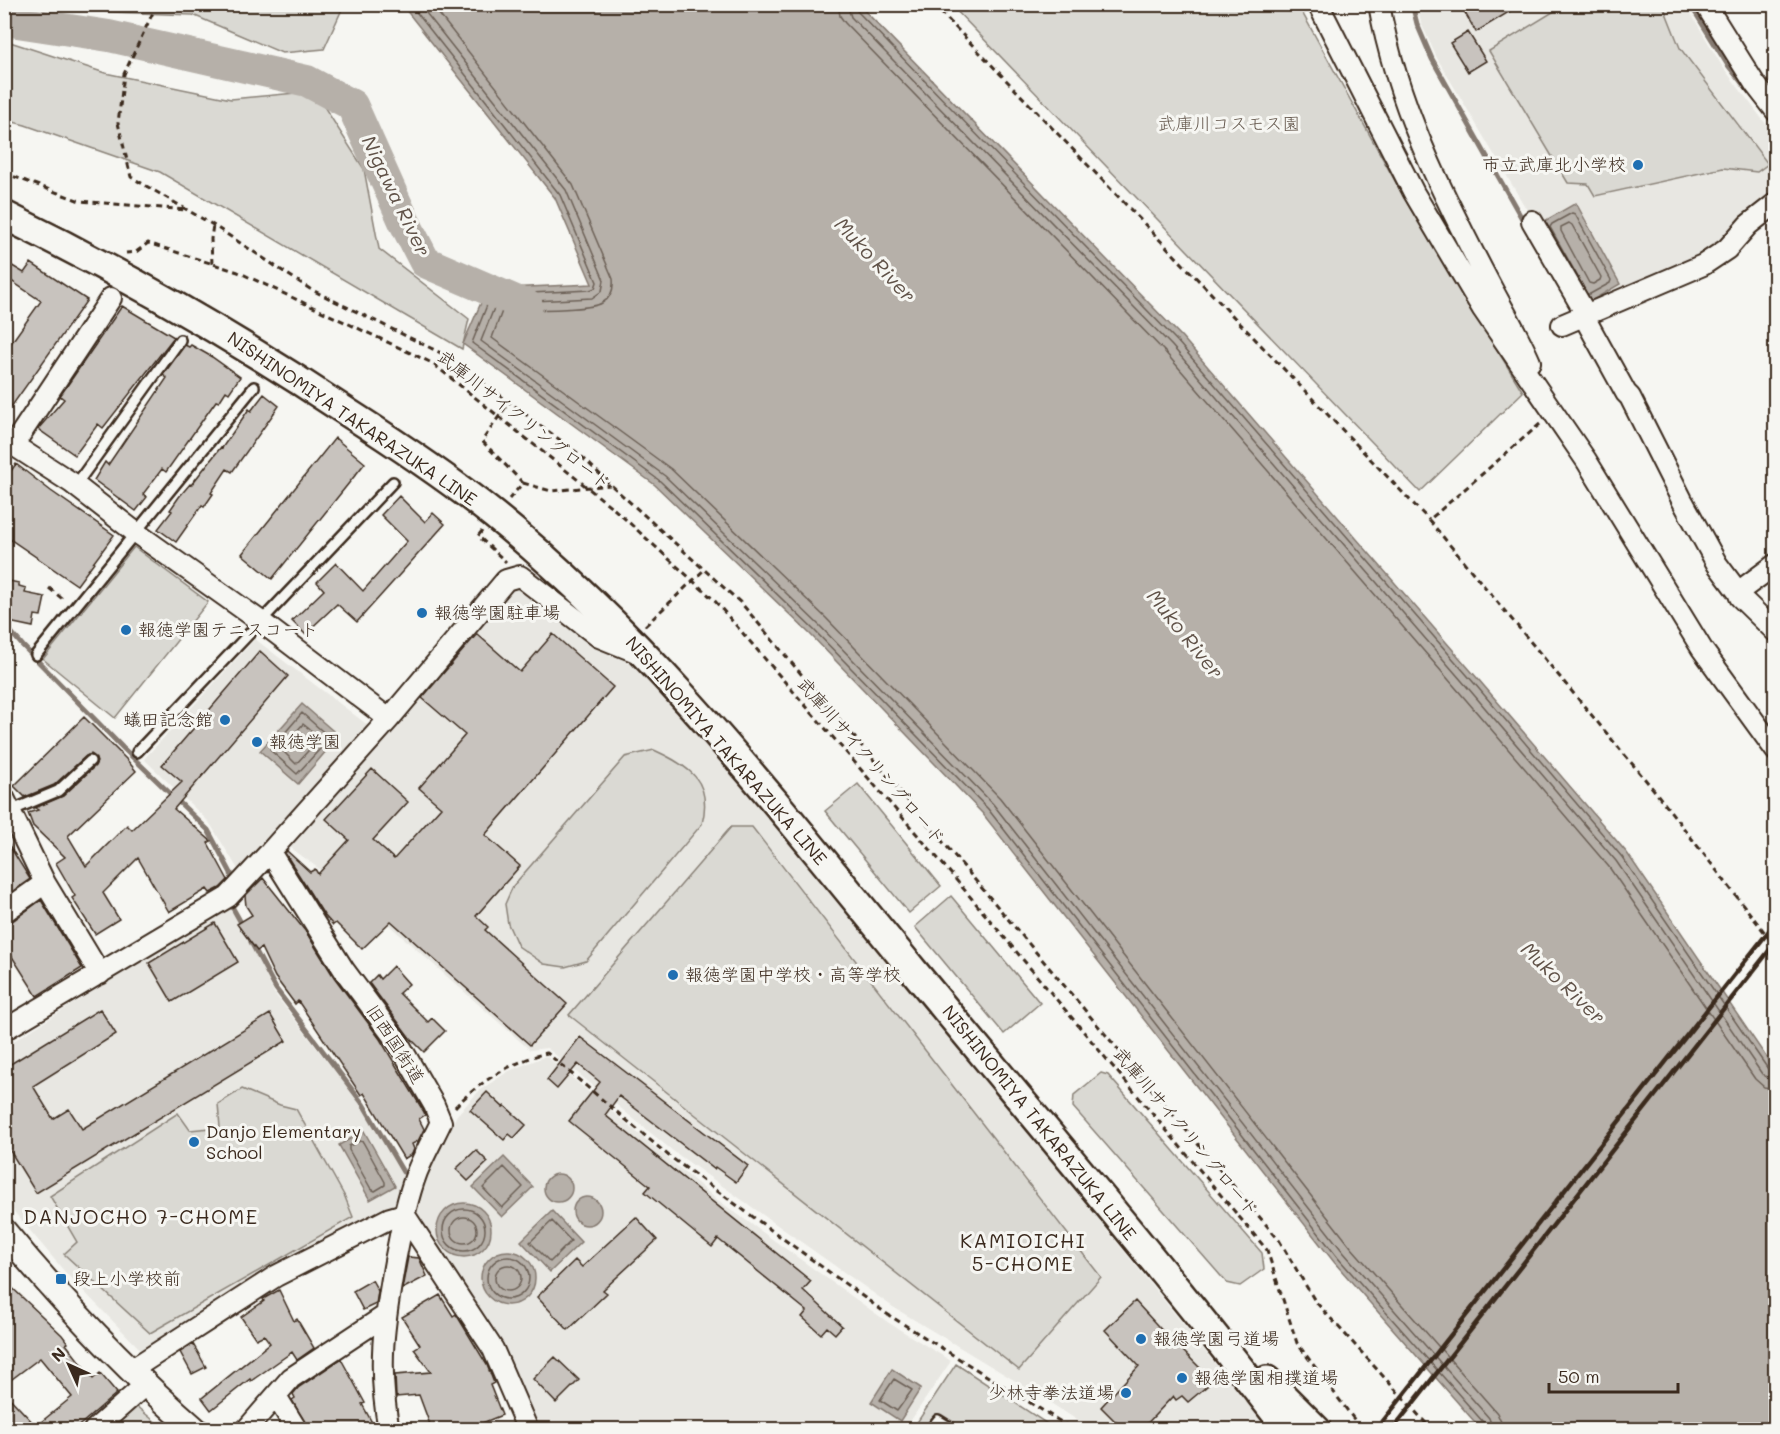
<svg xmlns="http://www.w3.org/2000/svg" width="1780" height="1434" viewBox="0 0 1780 1434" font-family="Mali,'Klee One',sans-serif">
<rect width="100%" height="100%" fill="#f6f6f2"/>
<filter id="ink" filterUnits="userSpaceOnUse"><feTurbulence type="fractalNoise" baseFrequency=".0167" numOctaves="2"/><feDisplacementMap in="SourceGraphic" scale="12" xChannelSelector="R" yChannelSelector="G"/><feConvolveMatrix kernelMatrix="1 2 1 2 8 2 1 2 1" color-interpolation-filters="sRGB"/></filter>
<g filter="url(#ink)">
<path fill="#e8e7e2" d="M 1417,5 L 1686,5 L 1722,66 L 1775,136 L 1775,193 L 1706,261 L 1586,310 L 1437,58 L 1421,23 Z
M 509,586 L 527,590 L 636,663 L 762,804 L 1268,1429 L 1091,1429 L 1032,1391 L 893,1307 L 673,1151 L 547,1048 L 530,1050 L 363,902 L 286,844 Z
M 255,639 L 369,726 L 241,874 L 209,822 L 144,759 Z
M 233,904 L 274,993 L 361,1105 L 405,1179 L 399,1202 L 272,1266 L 141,1350 L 65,1272 L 5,1201 L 4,1047 Z
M 546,1056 L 715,1198 L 889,1323 L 951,1361 L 905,1429 L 534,1429 L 497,1344 L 415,1209 L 426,1172 L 457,1115 L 480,1090 L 509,1071 Z"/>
<path fill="#dad9d3" stroke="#8a8278" stroke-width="1.5" d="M 1566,4 L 1663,5 L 1680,48 L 1768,164 L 1757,172 L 1723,168 L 1595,196 L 1588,184 L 1568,183 L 1489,51 Z
M 342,5 L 343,7 L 324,49 L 282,53 L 193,15 L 110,12 L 68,7 L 63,5 Z
M 951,5 L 1298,5 L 1410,208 L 1523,392 L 1420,492 Z
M 4,40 L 105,73 L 231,99 L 307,92 L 325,108 L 364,169 L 379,249 L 469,319 L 462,349 L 160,172 L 25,125 L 5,120 Z
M 134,547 L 208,602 L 115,718 L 43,659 Z
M 654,750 C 689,766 713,781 702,824 L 586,961 L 565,967 L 544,964 L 518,946 L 508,924 L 505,904 L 513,886 L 625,757 Z
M 858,784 L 941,886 L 909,913 L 825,811 Z
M 731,827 L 752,827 L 1101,1277 L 1019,1370 L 569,1015 Z
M 951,896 L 1040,1003 L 1004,1034 L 915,927 Z
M 1101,1073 L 1108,1075 L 1262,1253 L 1264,1269 L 1240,1286 L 1227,1283 L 1073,1107 L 1074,1095 Z
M 242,1089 L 280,1105 L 296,1109 L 345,1197 L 353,1217 L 150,1333 L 64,1254 L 77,1242 L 50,1196 L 178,1113 L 190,1130 L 220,1127 L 218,1104 Z
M 956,1364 L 1055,1429 L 912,1430 Z
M 136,1406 L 164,1429 L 106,1430 Z"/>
<path fill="#b6b0a9" stroke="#857a71" stroke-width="1.5" d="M 402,5 L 855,5 L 862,8 L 1182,337 L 1478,679 L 1627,853 L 1775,1070 L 1775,1429 L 1481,1429 L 1334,1262 L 983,814 L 810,634 L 655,485 L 463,344 L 487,289 L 592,284 L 555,198 Z
M 1576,203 L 1620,284 L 1586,304 L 1541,223 Z
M 302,704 L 339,736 L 298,784 L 260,751 Z
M 364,1131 L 395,1186 L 370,1200 L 339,1145 Z
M 504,1157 L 533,1187 L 502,1217 L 473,1187 Z
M544 1188a14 14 0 1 1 28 0a14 14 0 1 1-28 0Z
M573 1211a14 14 0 1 1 28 0a14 14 0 1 1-28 0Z
M437 1230a27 27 0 1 1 54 0a27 27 0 1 1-54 0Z
M 552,1211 L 581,1242 L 550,1272 L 521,1241 Z
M481 1278a27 27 0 1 1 54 0a27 27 0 1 1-54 0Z
M 892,1369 L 921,1388 L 900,1421 L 871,1402 Z"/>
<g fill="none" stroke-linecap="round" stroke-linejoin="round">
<path stroke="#6c6056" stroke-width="1.5" d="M 410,4 L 560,195 L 597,282 L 595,288 L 590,290 L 491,295 L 472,343 L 660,481 L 814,630 L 988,809 L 1338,1258 L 1484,1423 L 1485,1430
M 419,4 L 566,190 L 604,280 L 602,291 L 592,298 L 496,303 L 481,341 L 665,476 L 819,625 L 993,804 L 1344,1253 L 1489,1418 L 1493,1430
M 431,4 L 573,185 L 613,279 C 614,289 611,298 602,303 C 589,311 522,309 502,311 L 492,338 L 671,469 L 826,618 L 1000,798 L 1351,1247 L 1497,1413 L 1501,1422 L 1502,1430
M 838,4 L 840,16 L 845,23 L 1165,352 L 1461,694 L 1609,867 L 1755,1079 L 1764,1087 L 1776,1089
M 847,4 L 851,17 L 1172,346 L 1468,688 L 1616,861 L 1762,1074 L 1768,1078 L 1776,1080
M 854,4 L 857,11 L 1177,341 L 1474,683 L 1622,857 L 1768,1069 L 1776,1072
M 1569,223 L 1572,225 L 1601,277 L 1600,280 L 1593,284 L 1589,283 L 1561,231 L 1561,227 Z
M 1583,286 L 1550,227 L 1552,224 L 1572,213 L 1575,214 L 1611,280 L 1610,283 L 1590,294 L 1587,294
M 302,713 L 330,738 L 297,774 L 270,750 Z
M 303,724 L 318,736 L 319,739 L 296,764 L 281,749 Z
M 360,1141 L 363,1142 L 385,1182 L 385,1185 L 375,1191 L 371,1189 L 349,1150 L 349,1146 Z
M 504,1167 L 523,1187 L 502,1208 L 483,1188 Z
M443 1230a21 21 0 1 1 42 0a21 21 0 1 1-42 0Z
M451 1230a13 13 0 1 1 26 0a13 13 0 1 1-26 0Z
M 552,1221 L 571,1241 L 550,1262 L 530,1242 Z
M487 1278a21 21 0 1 1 42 0a21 21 0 1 1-42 0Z
M495 1278a13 13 0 1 1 26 0a13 13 0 1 1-26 0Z
M 894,1379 L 912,1390 L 897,1411 L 880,1400 Z"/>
<path stroke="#857a71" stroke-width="5" d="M 1412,4 L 1417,24 L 1432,59 L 1525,224
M 1690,4 L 1727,64 L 1776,126
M 4,624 L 23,646 L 123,748 L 208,830 L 231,873 L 232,883
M 230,903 L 244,928
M 251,942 L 276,989 L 363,1104 L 403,1172"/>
<path stroke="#b6b0a9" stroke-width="32" d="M 4,20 L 109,36 L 307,81 L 352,105 L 404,221 L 425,262 L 527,306"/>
</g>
<path fill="#c8c3be" stroke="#3b2a1e" stroke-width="1.5" d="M 1460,4 L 1522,4 L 1476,32 Z
M 1468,32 L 1486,61 L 1468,72 L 1450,43 Z
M 4,261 L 24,273 L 31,263 L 87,300 L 4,417 L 4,353 L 41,301 L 4,276 Z
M 122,306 L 174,337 L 103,428 L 98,424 L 75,455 L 38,429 L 64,399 L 60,396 Z
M 185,345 L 189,347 L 191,345 L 212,357 L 240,377 L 229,393 L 226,391 L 219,402 L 216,401 L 166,472 L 162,469 L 143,494 L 147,497 L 136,511 L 94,480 L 105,462 L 108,465 L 167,378 L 163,375 Z
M 264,394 L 279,406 L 232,472 L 227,469 L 211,493 L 213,494 L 204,507 L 202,505 L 176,542 L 158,529 L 172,511 L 170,510 L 179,497 L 190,484 L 191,485 L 221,447 L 222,448 L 249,409 L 251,411 Z
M 335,438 L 365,463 L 272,579 L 242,554 Z
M 16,464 L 51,491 L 114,535 L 77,585 L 4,535 L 4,480 Z
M 399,496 L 425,522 L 433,513 L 445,524 L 357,622 L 337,604 L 305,634 L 292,621 L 324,590 L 317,582 L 336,563 L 363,591 L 407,541 L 381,515 Z
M 4,580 L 19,583 L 19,586 L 26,588 L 25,593 L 45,597 L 41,616 L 35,615 L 33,627 L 4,621 Z
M 477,634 L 520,672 L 553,634 L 613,687 L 485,835 L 520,866 L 476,916 L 488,927 L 485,930 L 567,1004 L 530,1045 L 391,921 L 362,949 L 336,923 L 333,925 L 324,915 L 285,853 L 287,851 L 310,872 L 315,869 L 318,874 L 349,840 L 326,819 L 372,769 L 408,802 L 373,840 L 394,859 L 441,807 L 419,788 L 465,735 L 422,698 Z
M 260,651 L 288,676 L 174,809 L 211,841 L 208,843 L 228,880 L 220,888 L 210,893 L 207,889 L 169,912 L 138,858 L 103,893 L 119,919 L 95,934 L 72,898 L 75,896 L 56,863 L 65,857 L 33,826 L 28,813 L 38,810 L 35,808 L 63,796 L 95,766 L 97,762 L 95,757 L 91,754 L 86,756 L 54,785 L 25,797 L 14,786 L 84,717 L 127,760 L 136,771 L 68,836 L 86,866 L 127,825 L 132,830 L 182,782 L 162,765 Z
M 4,837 L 30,879 L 4,897 Z
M 263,878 L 306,932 L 334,977 L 380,1039 L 424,1112 L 425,1115 L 419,1119 L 424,1129 L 418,1141 L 412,1144 L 414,1149 L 412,1154 L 404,1159 L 364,1093 L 361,1095 L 298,1001 L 295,1004 L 275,977 L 261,948 L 257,951 L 237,924 L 252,915 L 246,906 L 245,896 Z
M 41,900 L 82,968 L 37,996 L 4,944 L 4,924 L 11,922 Z
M 215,923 L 238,962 L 172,1002 L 149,963 Z
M 393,966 L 409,984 L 399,993 L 428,1022 L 432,1018 L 445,1031 L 424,1052 L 410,1038 L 369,983 L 377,975 L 380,979 Z
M 100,1009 L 116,1034 L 33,1086 L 53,1119 L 69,1109 L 82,1129 L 270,1014 L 286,1041 L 36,1193 L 4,1141 L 4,1068 Z
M 580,1037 L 748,1166 L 736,1182 L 715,1167 L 714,1169 L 619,1096 L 605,1115 L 811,1281 L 803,1290 L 842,1326 L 835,1334 L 827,1327 L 821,1334 L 802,1317 L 807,1311 L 718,1239 L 712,1247 L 645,1192 L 650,1186 L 569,1121 L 600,1082 L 578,1064 L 557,1089 L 547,1080 Z
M 487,1092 L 503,1107 L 505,1106 L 526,1125 L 514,1138 L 509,1134 L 504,1140 L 470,1110 Z
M 476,1150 L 488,1162 L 468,1181 L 456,1169 Z
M 636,1217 L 657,1240 L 603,1290 L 607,1293 L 568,1330 L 537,1297 L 575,1260 L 582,1267 Z
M 408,1257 L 419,1258 L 427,1276 L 402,1289 Z
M 4,1280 L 62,1335 L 68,1343 L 66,1344 L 93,1379 L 100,1373 L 117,1393 L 74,1430 L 4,1430 L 4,1392 L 36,1426 L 72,1397 L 40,1358 L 4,1385 Z
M 372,1280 L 378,1291 L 376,1304 L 363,1310 L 353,1291 Z
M 279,1290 L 294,1321 L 297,1319 L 314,1348 L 297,1360 L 292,1352 L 251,1381 L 250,1379 L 211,1410 L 202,1398 L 270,1343 L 264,1335 L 256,1339 L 241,1317 L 264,1301 L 263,1299 Z
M 440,1295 L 453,1316 L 456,1314 L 487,1365 L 494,1383 L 490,1385 L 502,1415 L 465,1430 L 432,1430 L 419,1395 L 396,1397 L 395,1375 L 431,1372 L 414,1349 L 420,1345 L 402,1317 Z
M 1135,1301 L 1177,1347 L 1178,1346 L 1213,1381 L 1188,1402 L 1182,1396 L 1176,1400 L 1173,1396 L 1141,1430 L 1124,1430 L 1101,1407 L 1139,1366 L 1105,1330 Z
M 193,1344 L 206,1367 L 192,1374 L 180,1352 Z
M 555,1357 L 579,1380 L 556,1403 L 533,1379 Z
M 341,1359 L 365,1403 L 362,1404 L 376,1430 L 309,1430 L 292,1400 L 295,1398 L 293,1394 L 298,1388 Z"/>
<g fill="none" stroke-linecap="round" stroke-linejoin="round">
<g stroke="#3b2a1e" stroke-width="14">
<path id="service" d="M 75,486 L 180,340
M 36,655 L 254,387
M 137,752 L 393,482
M 10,811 L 58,791 L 90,761
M 930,1430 L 938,1420 L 954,1430"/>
</g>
<g stroke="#3b2a1e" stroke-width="24">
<path id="minor" d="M 1318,4 L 1414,193 L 1482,308 L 1586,460 L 1702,649 L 1776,751
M 1379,4 C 1396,103 1442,193 1488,281 C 1502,308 1518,334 1530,362
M 1705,4 L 1755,84 L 1776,111
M 1532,221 L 1583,309 L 1583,315 L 1626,393 L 1630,397 L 1682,500 L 1717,564 L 1738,592 L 1740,597 L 1776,632
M 1562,325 L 1703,265 L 1727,249 L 1748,225 L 1776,203
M 4,439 L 72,483 L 135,532 L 260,621 L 389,719
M 14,444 L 111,298
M 1738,592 L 1776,564
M 4,798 L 45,883 L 100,974
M 4,912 L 45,883
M 4,1030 L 228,897 L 270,852
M 131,1370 L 276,1276 L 390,1218 L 404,1214 L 493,1349 L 528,1430
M 276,1396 L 297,1430
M 94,1430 L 145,1385
M 246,1430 L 291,1378 L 386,1315
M 389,1430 C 377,1366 384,1323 395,1261 C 401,1231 406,1201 417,1172 C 424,1155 433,1139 441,1122 L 434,1105 L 399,1044 L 344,970 L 270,852 L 389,719 L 506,580 L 520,576 L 599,637 L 636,652"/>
</g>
<g stroke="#3b2a1e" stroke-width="28">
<path id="tertiary" d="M 4,1231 C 63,1303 126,1369 196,1430"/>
</g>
<g stroke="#3b2a1e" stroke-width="32">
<path id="secondary" d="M 4,215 C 123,273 237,339 347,412 C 397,444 448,478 494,515 C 655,645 782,811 913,970 C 1039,1123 1168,1273 1288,1430
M 1267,1380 L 1317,1430"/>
</g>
<path stroke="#3b2a1e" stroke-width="3" stroke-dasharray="6 4.5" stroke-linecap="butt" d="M 157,4 L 124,74 L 118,123 L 131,177 L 213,225 L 310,289 L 447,356 L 579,454 L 611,485 L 742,604 L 1279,1240 L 1315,1301 L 1432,1430
M 933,4 L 1429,520
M 4,173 L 80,201 L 186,210
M 126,253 L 136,252 L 148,243 L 238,272 L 432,363 L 613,508 L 714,600 L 941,862 L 1267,1250 L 1297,1343 L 1362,1430
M 212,264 L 211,239 L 213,225
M 1540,424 L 1429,520 L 1654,790 L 1776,947
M 523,483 L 551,491 L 610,485
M 509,499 L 523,483 L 482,441 L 509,402
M 482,531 L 478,536 L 506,562
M 49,588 L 65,601
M 645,626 L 705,569
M 455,1107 C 479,1082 513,1061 547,1053 L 669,1156 L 887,1314 L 1074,1430"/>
<use href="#service" stroke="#f6f6f2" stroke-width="9"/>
<use href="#minor" stroke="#f6f6f2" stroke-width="20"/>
<use href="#tertiary" stroke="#f6f6f2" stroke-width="24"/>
<use href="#secondary" stroke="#f6f6f2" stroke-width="27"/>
<path stroke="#3b2a1e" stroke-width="4.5" d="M 1376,1430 L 1776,922
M 1392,1430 L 1776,942"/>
</g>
</g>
<g fill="#1f6fb2" stroke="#f6f6f2" stroke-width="2">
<circle cx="1638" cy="165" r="6"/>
<circle cx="422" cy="613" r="6"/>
<circle cx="126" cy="630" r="6"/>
<circle cx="225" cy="720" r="6"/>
<circle cx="257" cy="742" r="6"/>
<circle cx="673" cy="975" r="6"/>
<circle cx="194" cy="1142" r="6"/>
<rect x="55" y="1273" width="12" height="12" rx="3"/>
<circle cx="1141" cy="1339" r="6"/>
<circle cx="1182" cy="1378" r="6"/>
<circle cx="1126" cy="1393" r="6"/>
</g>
<g text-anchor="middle" stroke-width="6" stroke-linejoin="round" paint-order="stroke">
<g font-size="18" fill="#63564b" stroke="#f6f6f2">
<text x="1229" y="130">武庫川コスモス園</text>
</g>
<g font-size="18" fill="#3b2a1e" stroke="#f6f6f2" text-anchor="start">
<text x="1626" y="171" text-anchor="end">市立武庫北小学校</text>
<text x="434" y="619">報徳学園駐車場</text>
<text x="138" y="636">報徳学園テニスコート</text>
<text x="213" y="726" text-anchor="end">蟻田記念館</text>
<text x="269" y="748">報徳学園</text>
<text x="685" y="981">報徳学園中学校・高等学校</text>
<text x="206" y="1138">Danjo Elementary<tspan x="206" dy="21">School</tspan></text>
<text x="73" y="1285">段上小学校前</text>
<text x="1153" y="1345">報徳学園弓道場</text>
<text x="1194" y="1384">報徳学園相撲道場</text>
<text x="1114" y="1399" text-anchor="end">少林寺拳法道場</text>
</g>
<g font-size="18" fill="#3b2a1e" stroke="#f6f6f2">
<text transform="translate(352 419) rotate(34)" y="6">NISHINOMIYA TAKARAZUKA LINE</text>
<text transform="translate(524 420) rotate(38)" y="6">武庫川サイクリングロード</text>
<text transform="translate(726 751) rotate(49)" y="6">NISHINOMIYA TAKARAZUKA LINE</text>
<text transform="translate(871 761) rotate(49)" y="6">武庫川サイクリングロード</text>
<text transform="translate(395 1044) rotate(57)" y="6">旧西国街道</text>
<text transform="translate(1039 1123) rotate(51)" y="6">NISHINOMIYA TAKARAZUKA LINE</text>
<text transform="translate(1186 1132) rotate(50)" y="6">武庫川サイクリングロード</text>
</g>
<g font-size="20" font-style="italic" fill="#605248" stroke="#f6f6f2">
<text transform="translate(396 196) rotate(64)" y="7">Nigawa River</text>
<text transform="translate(875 260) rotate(47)" y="7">Muko River</text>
<text transform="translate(1185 634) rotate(51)" y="7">Muko River</text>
<text transform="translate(1563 983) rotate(44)" y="7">Muko River</text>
</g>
<g font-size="20" letter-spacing="1.5" fill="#3b2a1e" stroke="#f6f6f2">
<text x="141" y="1224">DANJOCHO 7-CHOME</text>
<text x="1023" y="1248">KAMIOICHI<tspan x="1023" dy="23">5-CHOME</tspan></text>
</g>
</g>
<rect width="1780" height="1434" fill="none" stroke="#f6f6f2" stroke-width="24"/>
<rect x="12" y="12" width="1756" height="1410" fill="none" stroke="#3b2a1e" stroke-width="2" filter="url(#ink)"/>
<g transform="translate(69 1365) rotate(315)" stroke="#f6f6f2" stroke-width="4.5" paint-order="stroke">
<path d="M0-4.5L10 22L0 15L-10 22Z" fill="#3b2a1e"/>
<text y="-9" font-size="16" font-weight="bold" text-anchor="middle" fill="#3b2a1e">N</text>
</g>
<path d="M1549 1383v9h129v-9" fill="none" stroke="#3b2a1e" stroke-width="3"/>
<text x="1558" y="1383" font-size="18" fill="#3b2a1e" stroke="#f6f6f2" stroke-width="4.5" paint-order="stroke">50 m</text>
</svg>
